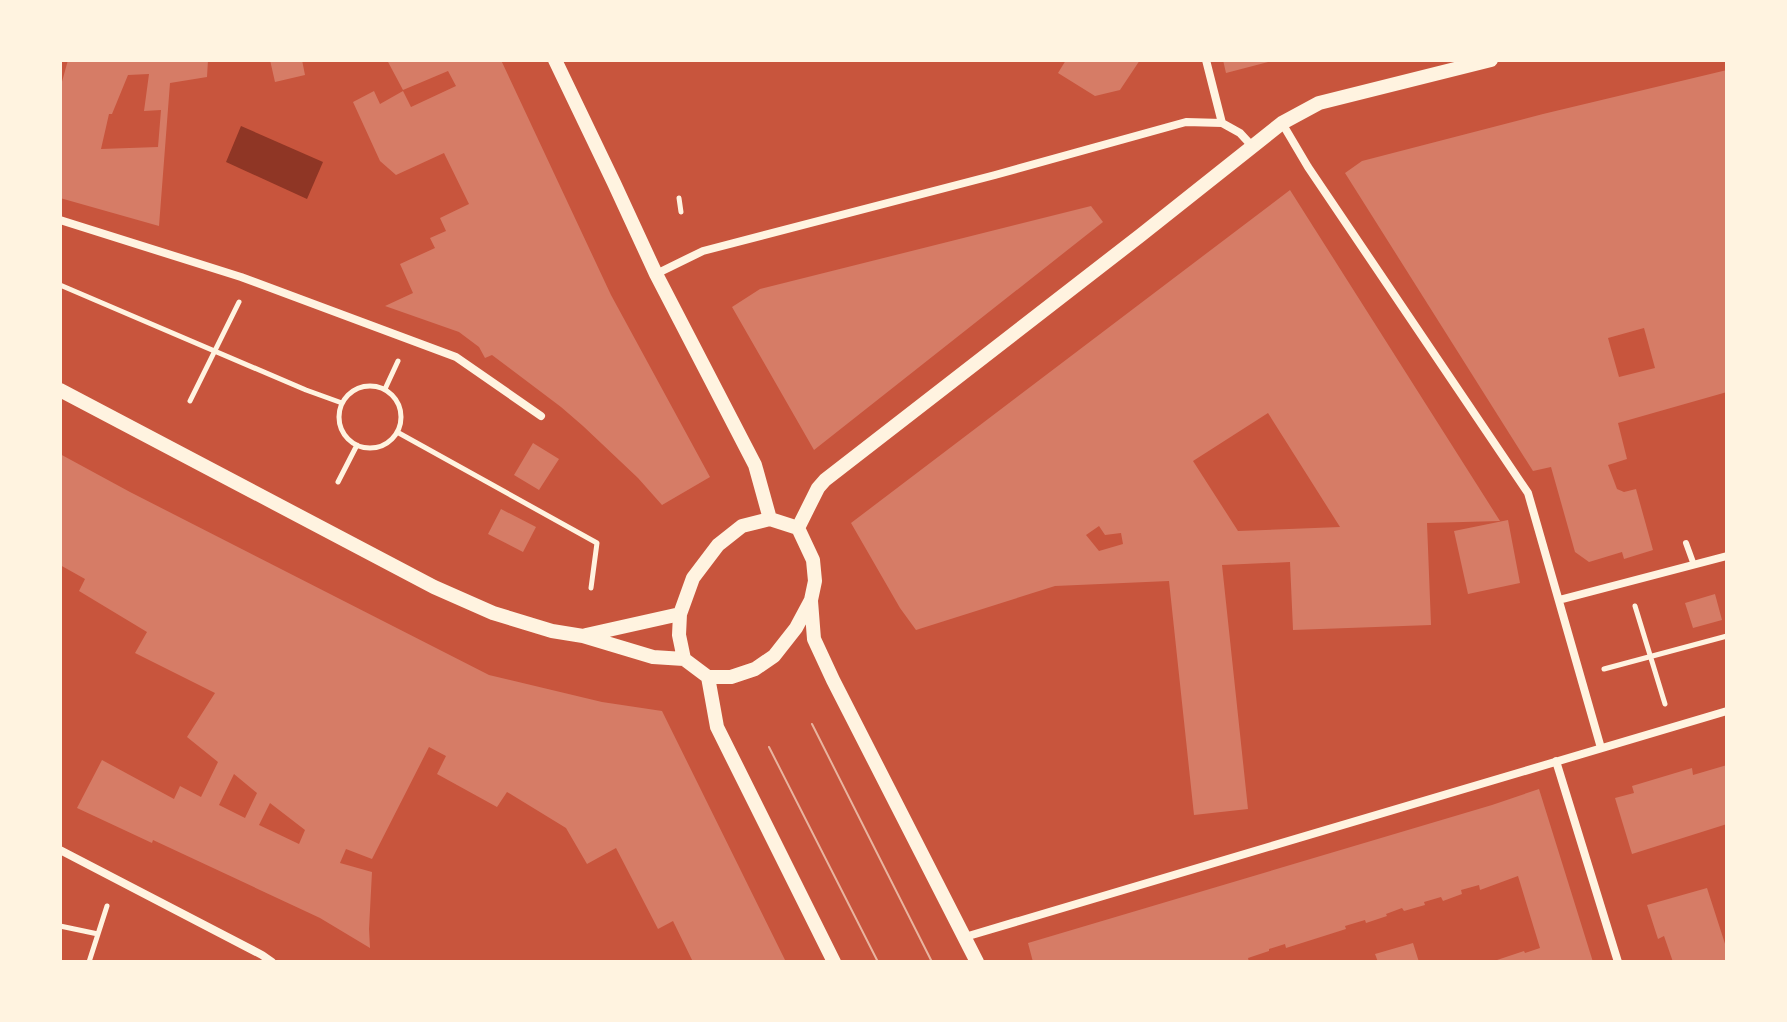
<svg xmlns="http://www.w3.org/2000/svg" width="1787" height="1022" viewBox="0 0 1787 1022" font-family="Lato,sans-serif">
<rect width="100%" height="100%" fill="#c8553d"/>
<path fill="#8f3625" d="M 241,126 L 323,162 L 307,199 L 226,162 Z"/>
<path fill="#d67c66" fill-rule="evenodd" d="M 68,60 L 208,60 L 207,77 L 170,83 L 159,226 L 60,198 L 60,89 ZM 149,74 L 144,111 L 161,110 L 158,147 L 101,149 L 109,114 L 112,114 L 128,75 Z
M 270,60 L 302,60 L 305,75 L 275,82 Z
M 387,60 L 501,60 L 611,295 L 710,477 L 662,505 L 638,478 L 583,426 L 561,407 L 492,355 L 485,358 L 479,347 L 459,332 L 385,306 L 413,293 L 400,264 L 435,248 L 430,238 L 446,231 L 440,218 L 469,204 L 444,153 L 396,175 L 380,161 L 353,102 L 374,91 L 380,104 L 403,91 L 411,107 L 456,86 L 448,71 L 403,90 Z
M 1066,60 L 1140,60 L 1120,90 L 1095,96 L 1058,73 Z
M 1223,60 L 1272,60 L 1272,61 L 1226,73 Z
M 1727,70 L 1727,392 L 1618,423 L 1627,459 L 1608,465 L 1617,489 L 1624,492 L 1636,489 L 1653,550 L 1624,559 L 1622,552 L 1589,562 L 1575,552 L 1551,467 L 1533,471 L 1345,173 L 1362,161 L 1543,114 ZM 1644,328 L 1655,368 L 1619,377 L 1608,338 Z
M 1290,190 L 1500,521 L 1427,523 L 1431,625 L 1293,630 L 1290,562 L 1222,565 L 1248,809 L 1194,815 L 1169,581 L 1055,586 L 916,630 L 900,608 L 851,523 ZM 1268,413 L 1340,527 L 1238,531 L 1193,461 ZM 1099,526 L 1105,535 L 1121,533 L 1123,544 L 1099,551 L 1086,535 Z
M 1091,206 L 1103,222 L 814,450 L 732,307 L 760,289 Z
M 533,443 L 559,459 L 539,490 L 514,475 Z
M 60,454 L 130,492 L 489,675 L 602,702 L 662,711 L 786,962 L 693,962 L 673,921 L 658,929 L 616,848 L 587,864 L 566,828 L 507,792 L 497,807 L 437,774 L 446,756 L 429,747 L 372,859 L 346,849 L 340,863 L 372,872 L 369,929 L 370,948 L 320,918 L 153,840 L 152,843 L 77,808 L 102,760 L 174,799 L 180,786 L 201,797 L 218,762 L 187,737 L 215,693 L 135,653 L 147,632 L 79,591 L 85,579 L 60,565 ZM 234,774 L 257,793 L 245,818 L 219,805 ZM 270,803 L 305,830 L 299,844 L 259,825 Z
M 501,509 L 536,527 L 523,552 L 488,534 Z
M 1508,520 L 1520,583 L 1468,594 L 1454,531 Z
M 1715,594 L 1722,620 L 1693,628 L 1685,603 Z
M 1727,765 L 1727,824 L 1632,854 L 1615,798 L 1634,793 L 1632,786 L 1692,768 L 1693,775 Z
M 1539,789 L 1593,962 L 1491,962 L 1524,951 L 1525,953 L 1540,948 L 1518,876 L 1480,890 L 1479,885 L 1461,890 L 1462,894 L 1443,901 L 1441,897 L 1424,902 L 1425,905 L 1404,911 L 1402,908 L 1386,914 L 1387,916 L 1366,923 L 1365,920 L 1345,926 L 1346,929 L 1286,948 L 1285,944 L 1269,949 L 1269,951 L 1248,958 L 1249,962 L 1033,962 L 1028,943 L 1492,805 Z
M 1707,888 L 1727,950 L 1727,962 L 1673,962 L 1664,936 L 1658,939 L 1647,905 Z
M 1413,943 L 1419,962 L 1378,962 L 1375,954 Z"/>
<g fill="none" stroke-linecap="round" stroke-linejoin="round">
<path stroke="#fff3e0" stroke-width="5" d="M 679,198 L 681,212
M 60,285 L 306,390 L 342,403
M339 417a31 31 0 1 1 62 0a31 31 0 1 1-62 0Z
M 385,389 L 398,361
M 190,401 L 239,302
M 397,432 L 597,543 L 591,588
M 338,482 L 357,445
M 1635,606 L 1665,704
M 1604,669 L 1727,636
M 60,926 L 98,934
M 89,962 L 107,906"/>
<path stroke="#fff3e0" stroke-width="6" d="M 1686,543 L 1694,565"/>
<path stroke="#fff3e0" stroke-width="8" d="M 1206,60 L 1222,123
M 1282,123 L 1308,167 L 1528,493 L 1601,748
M 60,220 L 241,277 L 456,357 L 541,416
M 656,274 L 703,251 L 995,175 L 1186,122 L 1222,123 L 1240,133 L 1252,146
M 1559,600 L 1727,556
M 1556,761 L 1618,962
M 60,850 L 262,955 L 272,962
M 965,937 L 1727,711"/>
<path stroke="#fff3e0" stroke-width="14" d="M 555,60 L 614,183 L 656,274 L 755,465 L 770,519
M 60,390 L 434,587 L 493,613 L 552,631 L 583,636 L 653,657 L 684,659
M 770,519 L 798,528 L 813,560 L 815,581 L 811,600 L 796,628 L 774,656 L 755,669 L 731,677 L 708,677 L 684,659 L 679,635 L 680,614 L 693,578 L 718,545 L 742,526 Z
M 798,528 L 818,488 L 825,480 L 1141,235 L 1282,123 L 1319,103 L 1491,60
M 811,601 L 814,639 L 833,680 L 977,962
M 586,635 L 680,614
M 708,677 L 717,727 L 834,962"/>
<path stroke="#e9b49f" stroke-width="2" d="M 812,724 L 932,962
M 769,747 L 878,962"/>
</g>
<rect width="1787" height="1022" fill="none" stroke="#fff3e0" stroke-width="124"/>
</svg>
